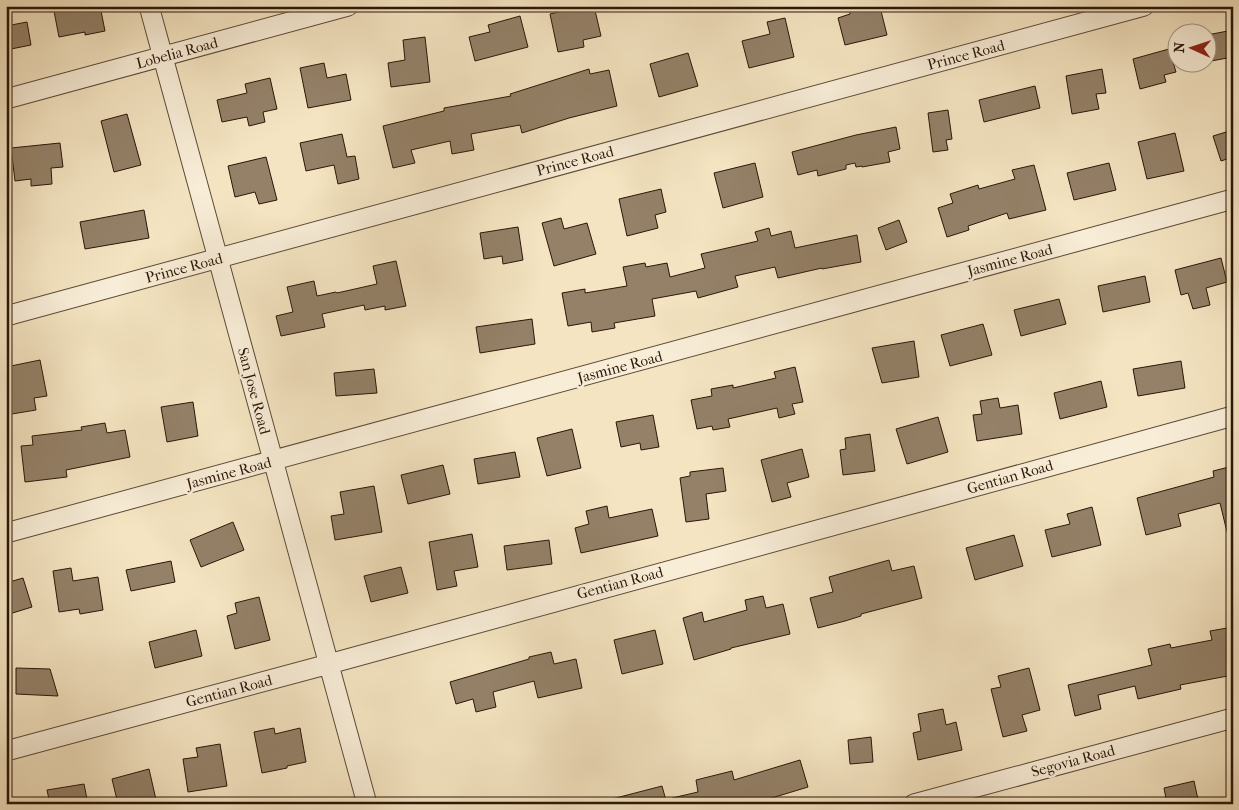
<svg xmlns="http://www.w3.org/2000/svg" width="1239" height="810" viewBox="0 0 1239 810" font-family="'IM FELL French Canon',serif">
<rect width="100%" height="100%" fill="#f4e4c1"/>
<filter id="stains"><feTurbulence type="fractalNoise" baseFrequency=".004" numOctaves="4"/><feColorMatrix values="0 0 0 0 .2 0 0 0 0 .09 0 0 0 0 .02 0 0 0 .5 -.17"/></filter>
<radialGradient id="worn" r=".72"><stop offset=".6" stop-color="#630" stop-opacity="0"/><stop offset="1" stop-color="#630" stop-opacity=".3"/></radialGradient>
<path fill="#948168" stroke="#2b1608" d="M 53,6 L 100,6 L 105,31 L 85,35 L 85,32 L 59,37 Z
M 571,6 L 594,6 L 601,36 L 583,40 L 584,47 L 558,52 L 550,14 L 572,9 Z
M 849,6 L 867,6 L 868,10 L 880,7 L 887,35 L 845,45 L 838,18 L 850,14 Z
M 520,16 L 528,47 L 475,61 L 469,37 L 490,32 L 488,25 Z
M 785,18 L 794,57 L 749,68 L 742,41 L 770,34 L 767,22 Z
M 27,22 L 31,45 L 6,50 L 6,26 Z
M 1233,30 L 1233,57 L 1211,61 L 1207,35 Z
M 425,37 L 430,82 L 391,87 L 388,63 L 405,60 L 403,40 Z
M 1169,49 L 1176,72 L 1164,75 L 1166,82 L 1140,89 L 1133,59 Z
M 688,53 L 698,86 L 659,97 L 650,64 Z
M 324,63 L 327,78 L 346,74 L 351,100 L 308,108 L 300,68 Z
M 589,69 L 590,74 L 609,70 L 617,106 L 569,118 L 522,133 L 520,125 L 471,134 L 474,150 L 452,154 L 450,141 L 411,150 L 415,163 L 393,168 L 383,126 L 444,111 L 444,108 L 511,96 L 510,94 Z
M 1102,69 L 1106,93 L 1096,94 L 1099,109 L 1072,114 L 1066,76 Z
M 270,78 L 277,109 L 263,112 L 265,122 L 249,126 L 247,117 L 222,122 L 217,100 L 247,93 L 245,84 Z
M 1035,86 L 1040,108 L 984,122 L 979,100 Z
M 948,110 L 952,139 L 946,140 L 948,150 L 933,152 L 928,113 Z
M 127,114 L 141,165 L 114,172 L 101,121 Z
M 896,127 L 900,149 L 888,152 L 890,162 L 862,167 L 862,166 L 856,167 L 855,163 L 846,165 L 846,169 L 818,176 L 817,170 L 798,175 L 792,152 L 856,135 Z
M 1233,130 L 1233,157 L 1221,161 L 1213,136 Z
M 1175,133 L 1184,171 L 1147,179 L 1138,142 Z
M 342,134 L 347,157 L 355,156 L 359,179 L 338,184 L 334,165 L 306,171 L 300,143 Z
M 60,143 L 63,167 L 51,168 L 52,184 L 31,186 L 31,179 L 15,181 L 11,148 Z
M 266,157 L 277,200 L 259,204 L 255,192 L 235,197 L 228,166 Z
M 755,163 L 763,197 L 723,208 L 714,173 Z
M 1109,163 L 1116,190 L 1074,200 L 1067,173 Z
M 1034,165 L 1046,210 L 1009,219 L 1007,213 L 968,226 L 969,230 L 947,237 L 938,208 L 953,203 L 950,194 L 978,185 L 979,189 L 1015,179 L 1012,170 Z
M 661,189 L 666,212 L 655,215 L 658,228 L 627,236 L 619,199 Z
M 144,210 L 149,238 L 85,249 L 80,222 Z
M 561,218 L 564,229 L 587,223 L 596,254 L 554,266 L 542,223 Z
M 899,220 L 907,242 L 886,250 L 878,228 Z
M 518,227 L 523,260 L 503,264 L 502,256 L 484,259 L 480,233 Z
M 769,228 L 771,236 L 791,231 L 795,248 L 857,235 L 861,262 L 822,269 L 822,268 L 778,278 L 775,267 L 735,276 L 738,287 L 698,298 L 696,291 L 652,299 L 655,316 L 614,323 L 615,328 L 592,332 L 591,322 L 568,326 L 562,293 L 585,289 L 585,293 L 627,286 L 623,267 L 645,263 L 646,267 L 667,263 L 670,277 L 705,268 L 701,254 L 758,241 L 755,232 Z
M 1221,258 L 1227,282 L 1206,288 L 1210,305 L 1193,309 L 1188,293 L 1181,295 L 1175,270 Z
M 396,261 L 406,306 L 385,310 L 385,306 L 365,310 L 364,305 L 322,314 L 325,327 L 281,336 L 276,316 L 293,312 L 287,287 L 314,281 L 317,296 L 336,292 L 337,293 L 377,284 L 373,266 Z
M 1145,276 L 1150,302 L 1103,312 L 1098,286 Z
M 1059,299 L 1066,324 L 1021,336 L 1014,310 Z
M 532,319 L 535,344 L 480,353 L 476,327 Z
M 983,324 L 992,355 L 950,366 L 941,335 Z
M 914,341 L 919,377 L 882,383 L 872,348 Z
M 40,360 L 47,396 L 34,398 L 36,410 L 6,415 L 6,367 Z
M 1181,361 L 1185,388 L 1138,396 L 1133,369 Z
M 795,367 L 803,402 L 792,404 L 795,414 L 779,418 L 777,408 L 728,419 L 730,427 L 713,430 L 712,426 L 697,429 L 691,400 L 712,396 L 711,389 L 733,385 L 733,388 L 776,378 L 774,372 Z
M 374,369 L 377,393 L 336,396 L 334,373 Z
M 1101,381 L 1107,407 L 1060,419 L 1054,393 Z
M 998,398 L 1000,408 L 1018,405 L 1022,434 L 977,441 L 973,415 L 982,414 L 980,401 Z
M 193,402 L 198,436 L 167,442 L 161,407 Z
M 653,415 L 659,447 L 641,450 L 640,443 L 621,447 L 616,422 Z
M 938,417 L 948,452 L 907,464 L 896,429 Z
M 105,423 L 107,433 L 125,430 L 130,457 L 66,470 L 67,477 L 25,482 L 21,446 L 33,445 L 32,436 L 82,430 L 81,427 Z
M 572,429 L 581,468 L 547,476 L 537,438 Z
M 870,434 L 875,471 L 843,475 L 840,450 L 846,449 L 845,438 Z
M 802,449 L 809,477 L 787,483 L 791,497 L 772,502 L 761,460 Z
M 515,452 L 520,477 L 478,484 L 474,459 Z
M 443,465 L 450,494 L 408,504 L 401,475 Z
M 1233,466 L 1233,531 L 1227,532 L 1220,503 L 1178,514 L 1181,526 L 1146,535 L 1137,498 L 1214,477 L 1213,471 Z
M 723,468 L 726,491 L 706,494 L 709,519 L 686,522 L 680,478 L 690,476 L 690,472 Z
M 374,486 L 382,532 L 335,540 L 331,516 L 344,514 L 340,492 Z
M 607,506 L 609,518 L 652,509 L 658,536 L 581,553 L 575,528 L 589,524 L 586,511 Z
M 1092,507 L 1101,545 L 1052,557 L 1045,530 L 1070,524 L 1067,514 Z
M 233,522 L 244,550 L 201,567 L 190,540 Z
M 472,534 L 478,567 L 454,571 L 457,586 L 437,590 L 429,542 Z
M 1014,535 L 1023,566 L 975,580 L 966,548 Z
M 549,540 L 552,564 L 507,570 L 504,546 Z
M 889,560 L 892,571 L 914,566 L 922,598 L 861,614 L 861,616 L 845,621 L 818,628 L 810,598 L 833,592 L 829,577 Z
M 171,561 L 175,582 L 131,591 L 126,570 Z
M 401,567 L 408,593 L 371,602 L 364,576 Z
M 71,568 L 73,581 L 98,577 L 103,610 L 80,614 L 79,609 L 59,612 L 53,571 Z
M 23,578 L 32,607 L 6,615 L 6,583 Z
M 763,596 L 766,608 L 783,604 L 790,634 L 731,648 L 731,649 L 694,660 L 683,618 L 702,612 L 704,622 L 747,610 L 745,600 Z
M 259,597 L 270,640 L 235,649 L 227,616 L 237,613 L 235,603 Z
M 1233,627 L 1233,675 L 1180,685 L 1181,689 L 1138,699 L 1135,686 L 1098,695 L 1101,709 L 1075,716 L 1068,685 L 1152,665 L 1148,649 L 1170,644 L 1171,648 L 1212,640 L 1210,631 Z
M 196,630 L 202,656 L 155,668 L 149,642 Z
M 655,630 L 663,664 L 622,674 L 614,640 Z
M 551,652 L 554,664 L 576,659 L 582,688 L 538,698 L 534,681 L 493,692 L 496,707 L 476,712 L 473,699 L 456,704 L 450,682 L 529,659 L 529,657 Z
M 16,668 L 50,669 L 58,696 L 16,694 Z
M 1029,668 L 1040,710 L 1022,715 L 1027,731 L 1003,737 L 991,689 L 1001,687 L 998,676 Z
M 943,709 L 946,725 L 956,722 L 962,750 L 918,760 L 913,733 L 921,731 L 918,714 Z
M 274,728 L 275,734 L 300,728 L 306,762 L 287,766 L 287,768 L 262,773 L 254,732 Z
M 871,737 L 873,762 L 850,764 L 848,740 Z
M 220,744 L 227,786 L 188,792 L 183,759 L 198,757 L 196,748 Z
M 800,760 L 808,787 L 752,804 L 673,804 L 672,798 L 698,792 L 696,780 L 732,771 L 734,780 Z
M 149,769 L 157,804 L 118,804 L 112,779 Z
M 1194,781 L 1199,804 L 1167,804 L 1164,788 Z
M 84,784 L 88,804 L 50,804 L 47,790 Z
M 662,786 L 667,804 L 612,804 L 612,799 Z"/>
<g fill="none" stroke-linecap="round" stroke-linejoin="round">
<g stroke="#5d4a36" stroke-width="21">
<path id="minor" d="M 149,6 L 367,804
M 6,99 L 348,6
M 6,316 L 1144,6
M 6,533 L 1233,199
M 6,751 L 329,664 L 1233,416
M 914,804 L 1233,718"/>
</g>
<use href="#minor" stroke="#f8edd7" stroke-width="19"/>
</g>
<g text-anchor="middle" stroke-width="5" stroke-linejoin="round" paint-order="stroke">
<g font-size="15" fill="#2b1608" stroke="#f8edd7">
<text transform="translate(177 53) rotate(-15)" y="5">Lobelia Road</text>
<text transform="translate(966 55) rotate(-15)" y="5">Prince Road</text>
<text transform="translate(575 161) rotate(-15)" y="5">Prince Road</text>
<text transform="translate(1010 260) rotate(-15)" y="5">Jasmine Road</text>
<text transform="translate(184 268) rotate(-15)" y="5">Prince Road</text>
<text transform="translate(620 367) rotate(-15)" y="5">Jasmine Road</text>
<text transform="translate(254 391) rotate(75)" y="5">San Jose Road</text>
<text transform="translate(229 473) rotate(-15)" y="5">Jasmine Road</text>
<text transform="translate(1010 477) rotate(-16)" y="5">Gentian Road</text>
<text transform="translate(620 583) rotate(-15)" y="5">Gentian Road</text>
<text transform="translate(229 691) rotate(-15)" y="5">Gentian Road</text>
<text transform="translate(1073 761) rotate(-15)" y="5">Segovia Road</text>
</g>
</g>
<rect width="1239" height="810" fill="none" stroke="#f4e4c1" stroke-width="25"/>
<rect x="8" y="8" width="1224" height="795" fill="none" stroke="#2b1608" stroke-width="2.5"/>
<rect x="12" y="12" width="1214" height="785" fill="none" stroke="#2b1608"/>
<g transform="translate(1192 48) rotate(273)"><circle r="24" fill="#f8edd7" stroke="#a69784"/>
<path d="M0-4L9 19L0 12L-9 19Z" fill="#8f2418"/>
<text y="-8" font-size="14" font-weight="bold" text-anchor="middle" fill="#2b1608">N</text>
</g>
<rect width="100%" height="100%" filter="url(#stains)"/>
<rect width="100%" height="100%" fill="url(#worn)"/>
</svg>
